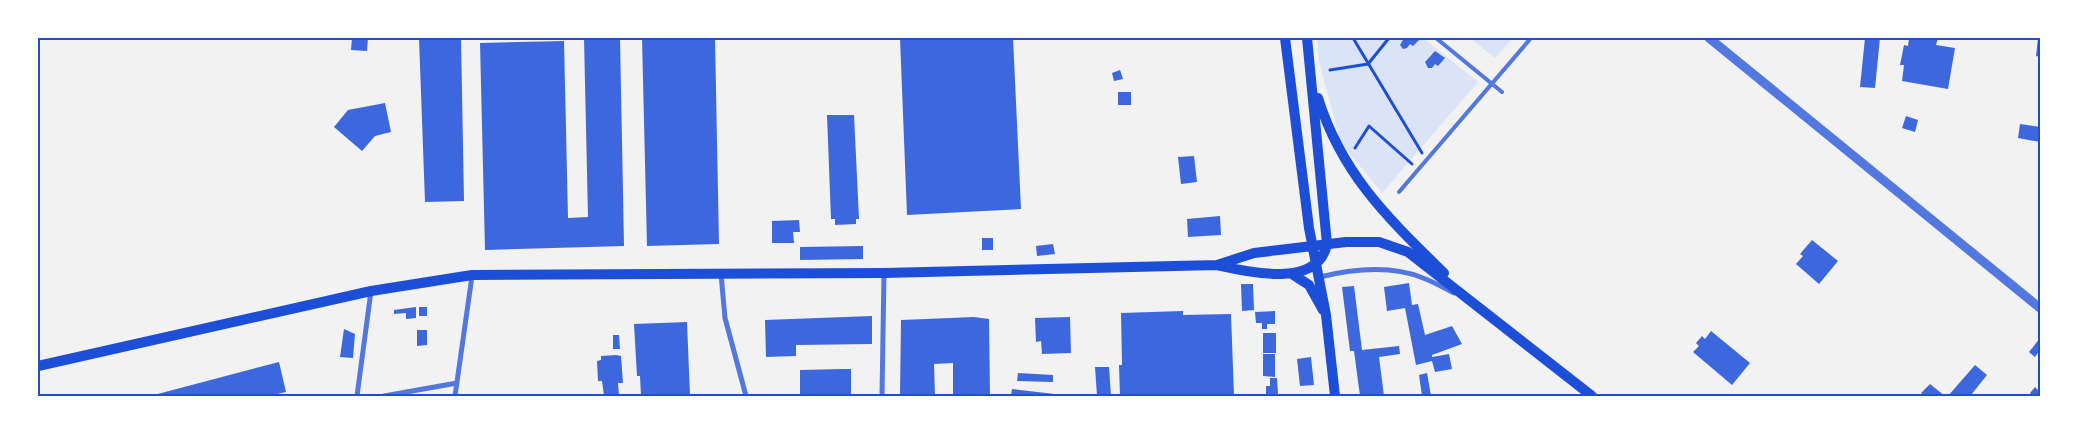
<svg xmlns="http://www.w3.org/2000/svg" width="2078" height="434" viewBox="0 0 2078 434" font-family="Literata,serif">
<rect width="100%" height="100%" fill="#f2f2f2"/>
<path fill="#dbe4f7" d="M 1317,38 L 1423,38 L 1478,82 L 1382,193 L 1341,143 L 1319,62 Z
M 1470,38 L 1513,38 L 1495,58 Z"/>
<path fill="#3d67dc" d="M 352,38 L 368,38 L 367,51 L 351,50 Z
M 419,38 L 461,38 L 464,201 L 425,202 Z
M 584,38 L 620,38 L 624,246 L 485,250 L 480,43 L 564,41 L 568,218 L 588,217 Z
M 642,38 L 715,38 L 719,244 L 647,246 Z
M 900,38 L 1013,38 L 1021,209 L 907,215 Z
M 1404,38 L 1418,38 L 1420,39 L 1413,46 L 1410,44 L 1407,48 L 1403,49 L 1400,45 Z
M 1865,38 L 1880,38 L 1875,88 L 1860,87 Z
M 1909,38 L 1938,38 L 1936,45 L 1955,48 L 1948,89 L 1902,81 L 1904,65 L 1900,65 L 1904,45 L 1908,46 Z
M 2038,38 L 2040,38 L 2040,57 L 2036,56 Z
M 1435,51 L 1445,58 L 1438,66 L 1435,64 L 1432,68 L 1428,68 L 1425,62 Z
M 1120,70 L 1123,79 L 1114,81 L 1112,73 Z
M 1118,92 L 1131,92 L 1131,105 L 1118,105 Z
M 385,103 L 391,132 L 375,136 L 362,151 L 334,127 L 348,110 Z
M 827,115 L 854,115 L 859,219 L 856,219 L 856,224 L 835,225 L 835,219 L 831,219 Z
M 1906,116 L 1918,120 L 1915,132 L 1902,128 Z
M 2020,124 L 2040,127 L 2040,142 L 2018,138 Z
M 1194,156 L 1197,182 L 1181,184 L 1178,157 Z
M 1220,216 L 1221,235 L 1188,237 L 1187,219 Z
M 799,220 L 800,232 L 793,232 L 794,243 L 772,243 L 772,221 Z
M 982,238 L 993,238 L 993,250 L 982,250 Z
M 1812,240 L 1838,261 L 1819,284 L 1796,264 L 1803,256 L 1800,254 Z
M 1053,244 L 1055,254 L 1037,256 L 1036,246 Z
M 863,246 L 863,259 L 800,260 L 800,247 Z
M 1409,283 L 1412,305 L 1418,304 L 1425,335 L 1452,326 L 1462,344 L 1432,355 L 1432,357 L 1449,354 L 1452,369 L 1435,372 L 1432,361 L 1416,365 L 1405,308 L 1387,311 L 1384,287 Z
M 1241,284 L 1253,284 L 1254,310 L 1242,311 Z
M 1354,286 L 1362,350 L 1399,346 L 1400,354 L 1379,357 L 1384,396 L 1360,396 L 1354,351 L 1350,351 L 1342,287 Z
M 416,307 L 416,318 L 406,319 L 406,313 L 394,314 L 394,310 Z
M 419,307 L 427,307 L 427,316 L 419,316 Z
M 1183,311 L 1183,315 L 1231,314 L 1234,396 L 1120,396 L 1119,365 L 1122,365 L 1121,313 Z
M 1275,311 L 1275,324 L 1267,324 L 1267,329 L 1262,329 L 1262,323 L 1256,323 L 1255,312 Z
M 872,316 L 872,344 L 796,345 L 796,356 L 766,357 L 765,320 Z
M 974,317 L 989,319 L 990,396 L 953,396 L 953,363 L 934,364 L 935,396 L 900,396 L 901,320 Z
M 1070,317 L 1071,353 L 1042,354 L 1041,341 L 1036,342 L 1035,318 Z
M 687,322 L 690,396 L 641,396 L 640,376 L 637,376 L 634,324 Z
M 344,329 L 355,334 L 353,358 L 340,357 Z
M 417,330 L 427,330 L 427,345 L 417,346 Z
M 1711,331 L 1750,363 L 1732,385 L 1693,352 L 1699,346 L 1696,343 L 1702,336 L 1705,339 Z
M 1263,333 L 1276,333 L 1276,353 L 1263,353 Z
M 613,335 L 619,335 L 620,349 L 613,349 Z
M 2040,338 L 2040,350 L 2035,357 L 2029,352 Z
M 1263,354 L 1275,354 L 1275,377 L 1263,376 Z
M 616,355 L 621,356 L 623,383 L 618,383 L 619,396 L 604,396 L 602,381 L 598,381 L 597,361 L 601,360 L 601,356 Z
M 1311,357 L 1314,385 L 1300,386 L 1297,359 Z
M 279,362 L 286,392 L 269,396 L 150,396 Z
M 1975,365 L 1987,375 L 1971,395 L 1972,396 L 1948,396 Z
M 1095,367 L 1109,367 L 1111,396 L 1097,396 Z
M 843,369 L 851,369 L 851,396 L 800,396 L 800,370 Z
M 1018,373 L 1053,375 L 1053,382 L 1017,381 Z
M 1427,373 L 1431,396 L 1422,396 L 1419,375 Z
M 1270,378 L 1277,378 L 1278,394 L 1266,394 L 1266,386 L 1270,386 Z
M 1930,384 L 1945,396 L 1925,396 L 1921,393 Z
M 2035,387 L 2040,392 L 2040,396 L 2032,396 L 2030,393 Z
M 1012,389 L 1063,395 L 1063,396 L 1011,396 Z"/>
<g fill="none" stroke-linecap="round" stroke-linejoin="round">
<path stroke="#1d4ed8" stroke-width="3" d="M 1353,38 L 1422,153
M 1330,70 L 1368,64 L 1389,38
M 1355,148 L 1369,126 L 1412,164"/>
<path stroke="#5277de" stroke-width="4" d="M 1436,38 L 1502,92
M 1399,192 L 1531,38"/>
<path stroke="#5277de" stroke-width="5" d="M 721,274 L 725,318 L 746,396
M 1320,277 C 1353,269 1391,265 1423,278 C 1434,282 1444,288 1454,293
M 357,396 L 371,291
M 384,396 L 457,383
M 455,396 L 472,276
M 882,396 L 884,273"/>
<path stroke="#5277de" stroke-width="9" d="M 1709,38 L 2040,308"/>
<path stroke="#1d4ed8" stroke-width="10" d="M 1285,38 L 1309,228 L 1326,315 L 1335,396
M 1318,98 C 1342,175 1389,219 1444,273
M 1217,265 L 1254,253 L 1346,242 L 1379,242 L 1408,252 L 1592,396
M 1292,274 L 1309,285 L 1323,310
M 38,366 L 371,291 L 472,275 L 884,273 L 1217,265 C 1248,272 1318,289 1327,244 L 1307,38"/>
</g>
<rect width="2078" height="434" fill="none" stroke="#ffffff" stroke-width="78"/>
<rect x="39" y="39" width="2000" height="356" fill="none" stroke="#1d4ed8" stroke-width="2"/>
</svg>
